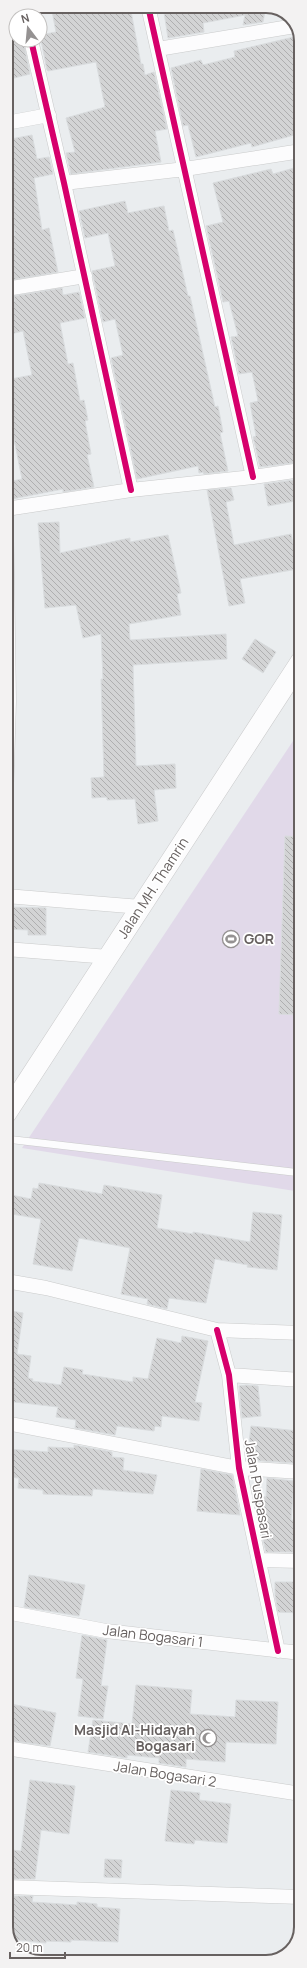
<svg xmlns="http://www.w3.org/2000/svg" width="307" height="1968" viewBox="0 0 307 1968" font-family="Manrope,sans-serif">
<defs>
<pattern id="building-back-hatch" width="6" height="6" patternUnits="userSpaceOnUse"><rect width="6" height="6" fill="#d3d4d5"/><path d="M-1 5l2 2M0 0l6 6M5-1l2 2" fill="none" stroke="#afafb0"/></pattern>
</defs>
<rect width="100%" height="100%" fill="#eaedef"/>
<path fill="#e1d9e9" d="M 301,729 L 301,1192 L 22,1148 Z"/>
<path fill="url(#building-back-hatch)" stroke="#d9dcde" d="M 51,6 L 130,6 L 141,64 L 143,64 L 145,75 L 154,72 L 167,129 L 155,131 L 161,162 L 71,174 L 66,153 L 75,152 L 66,118 L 105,107 L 96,62 L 48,71 L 47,70 L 40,35 L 56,32 Z
M 163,6 L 266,6 L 263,22 L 243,25 L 245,15 L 203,23 L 204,32 L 168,38 Z
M 298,36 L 301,45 L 301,133 L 252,147 L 251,143 L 196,157 L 188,125 L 183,126 L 171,68 L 201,60 L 203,65 L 235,57 L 234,51 Z
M 16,40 L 23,40 L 30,74 L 6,80 L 6,42 Z
M 32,135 L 37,159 L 49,157 L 53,174 L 34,178 L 42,230 L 49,228 L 58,272 L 11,280 L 6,255 L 6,237 L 15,235 L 11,209 L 14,208 L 6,161 L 6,140 Z
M 301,166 L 301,462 L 260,467 L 253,437 L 256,436 L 250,403 L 258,401 L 252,372 L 239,374 L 231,337 L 238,336 L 229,301 L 223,302 L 206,226 L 223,222 L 213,183 L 271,169 L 273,174 Z
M 125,201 L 128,213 L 164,206 L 169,231 L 173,230 L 188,296 L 190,296 L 215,407 L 218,406 L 223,432 L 220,433 L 228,471 L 204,474 L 203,472 L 199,473 L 198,466 L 137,479 L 111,358 L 123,355 L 115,319 L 103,322 L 92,271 L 115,266 L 108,233 L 85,238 L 79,211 Z
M 62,288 L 63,295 L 79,292 L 85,318 L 60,323 L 68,364 L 73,363 L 80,401 L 84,400 L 88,420 L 85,421 L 91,454 L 87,455 L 94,487 L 63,492 L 63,489 L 12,499 L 8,482 L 22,479 L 13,434 L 11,434 L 6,412 L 6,380 L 32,375 L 23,331 L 6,335 L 6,303 L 15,301 L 14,296 Z
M 301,479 L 301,500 L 268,506 L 264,484 Z
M 231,488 L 234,500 L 226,502 L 234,545 L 291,534 L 298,569 L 240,579 L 245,603 L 229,606 L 207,490 Z
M 59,522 L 60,553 L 130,538 L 130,542 L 168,535 L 181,593 L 177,594 L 181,615 L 129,624 L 130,640 L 226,634 L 227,659 L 133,665 L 136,766 L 175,764 L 176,788 L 154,790 L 158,821 L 138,824 L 135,799 L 107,800 L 107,797 L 92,798 L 91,778 L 104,777 L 101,679 L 103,679 L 101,634 L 83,638 L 76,605 L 45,608 L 38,523 Z
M 255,639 L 276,652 L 263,673 L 242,659 Z
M 285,836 L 301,837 L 301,1015 L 279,1014 Z
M 7,907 L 46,908 L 46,935 L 28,935 L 28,930 L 6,929 Z
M 39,1183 L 102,1194 L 104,1185 L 162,1195 L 157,1228 L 193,1234 L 193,1232 L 250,1242 L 253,1212 L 282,1215 L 277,1270 L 247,1267 L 248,1265 L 215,1259 L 206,1303 L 169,1298 L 167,1309 L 147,1304 L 148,1299 L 121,1294 L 130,1248 L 79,1238 L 72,1271 L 33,1264 L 41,1219 L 6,1213 L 6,1194 L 31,1199 L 33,1188 L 38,1189 Z
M 6,1310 L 23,1313 L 17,1354 L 31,1356 L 28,1378 L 33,1379 L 32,1381 L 61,1385 L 64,1367 L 83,1370 L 82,1374 L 133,1382 L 133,1377 L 148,1379 L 157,1338 L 181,1343 L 182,1336 L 208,1341 L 195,1402 L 202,1403 L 199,1421 L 162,1416 L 161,1427 L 155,1426 L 154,1431 L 117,1426 L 115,1435 L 75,1428 L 76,1420 L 56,1417 L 58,1407 L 6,1401 L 6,1375 L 12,1376 L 13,1369 L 6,1368 Z
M 247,1385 L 258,1386 L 261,1416 L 242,1418 L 239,1386 Z
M 251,1426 L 298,1431 L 295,1463 L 247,1460 Z
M 74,1445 L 112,1452 L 112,1457 L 124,1458 L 123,1470 L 157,1475 L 153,1494 L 93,1489 L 92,1496 L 43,1494 L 43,1490 L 18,1488 L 19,1478 L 6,1477 L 6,1449 L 48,1452 L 48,1447 L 74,1448 Z
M 201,1469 L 232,1475 L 240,1515 L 197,1511 Z
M 267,1478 L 294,1481 L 291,1520 L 301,1521 L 301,1552 L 266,1552 L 260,1527 L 261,1518 L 258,1518 L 254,1495 L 266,1497 Z
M 29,1575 L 85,1585 L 79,1616 L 24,1607 Z
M 275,1582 L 301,1582 L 301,1613 L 278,1612 L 275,1595 Z
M 82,1635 L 107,1640 L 101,1686 L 108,1686 L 103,1719 L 78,1716 L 83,1679 L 76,1678 Z
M 136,1685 L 192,1690 L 190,1714 L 235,1717 L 236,1700 L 278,1702 L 276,1744 L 226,1742 L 225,1762 L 186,1759 L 186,1767 L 159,1763 L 159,1758 L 127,1755 L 127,1758 L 88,1752 L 93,1720 L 132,1724 Z
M 6,1703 L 56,1713 L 50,1746 L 6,1740 Z
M 30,1780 L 75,1786 L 69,1834 L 41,1830 L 35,1879 L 9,1879 L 12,1850 L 21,1851 Z
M 171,1790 L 200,1793 L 199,1800 L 231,1804 L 227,1843 L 195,1840 L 194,1844 L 165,1841 Z
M 105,1859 L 122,1860 L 121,1878 L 104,1877 Z
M 7,1896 L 33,1896 L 32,1902 L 77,1905 L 77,1902 L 97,1904 L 97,1907 L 120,1909 L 118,1942 L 71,1940 L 71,1942 L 46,1941 L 46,1943 L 10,1939 L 6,1931 Z"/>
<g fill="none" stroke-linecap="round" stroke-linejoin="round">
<g stroke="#cacbcb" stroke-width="8">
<path id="service" d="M 6,1139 L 301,1173"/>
</g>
<g stroke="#cacbcb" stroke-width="15">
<path id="minor" d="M 148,6 L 253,477
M 24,13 L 25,16
M 31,40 L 64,183 L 131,490
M 158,49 L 295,26
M 6,123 L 49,115
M 64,183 L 185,169 L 301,151
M 6,289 L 85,276
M 6,509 L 131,490 L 253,477 L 301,470
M 6,509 L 9,701 L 6,799
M 6,896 L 141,907
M 6,949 L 109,957
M 6,1281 L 46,1288 L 217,1330 L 301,1333
M 217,1330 L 229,1375 L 239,1468 L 278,1651
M 229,1375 L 301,1380
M 6,1423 L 239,1468 L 301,1472
M 259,1560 L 301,1561
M 6,1612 L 106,1631 L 301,1653
M 6,1748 L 301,1794
M 6,1887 L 301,1897"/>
</g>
<g stroke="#cacacb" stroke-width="21">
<path id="secondary" d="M 6,1114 L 301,661"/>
</g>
<use href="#service" stroke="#fcfcfd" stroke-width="7"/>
<use href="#minor" stroke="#fcfcfd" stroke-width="14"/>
<use href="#secondary" stroke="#fcfcfd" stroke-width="20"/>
<g stroke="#fff" stroke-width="8">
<path id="cycleway" d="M 148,6 L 253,477
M 31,40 L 64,183 L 131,490
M 217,1330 L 229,1375 L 239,1468 L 278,1651"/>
</g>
<use href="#cycleway" stroke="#d6006c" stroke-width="6"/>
</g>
<defs>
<g id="stadium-ring" transform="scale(0.9)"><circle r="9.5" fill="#fff" stroke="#959292" stroke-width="1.5"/><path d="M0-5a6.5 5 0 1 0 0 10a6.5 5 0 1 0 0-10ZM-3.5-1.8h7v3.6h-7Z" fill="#959292"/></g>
<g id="mosque-ring" transform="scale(0.9)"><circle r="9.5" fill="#fff" stroke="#959292" stroke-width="1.5"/><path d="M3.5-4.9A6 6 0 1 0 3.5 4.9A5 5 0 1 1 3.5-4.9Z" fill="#959292"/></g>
</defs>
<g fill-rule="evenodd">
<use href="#stadium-ring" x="231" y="939"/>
<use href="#mosque-ring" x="208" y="1738"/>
</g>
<g text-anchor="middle" stroke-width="3.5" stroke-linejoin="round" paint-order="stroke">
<g font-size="14" fill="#676160" stroke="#fff">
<text transform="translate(153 888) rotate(-57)" y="5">Jalan MH. Thamrin</text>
<text transform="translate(258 1489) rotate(80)" y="5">Jalan Puspasari</text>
<text transform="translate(153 1636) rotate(7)" y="5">Jalan Bogasari 1</text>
<text transform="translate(165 1774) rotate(9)" y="5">Jalan Bogasari 2</text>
</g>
<g font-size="14" font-weight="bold" fill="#676160" stroke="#fff" text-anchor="start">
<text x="244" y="944">GOR</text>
<text x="195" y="1735" text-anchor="end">Masjid Al-Hidayah<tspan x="195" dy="16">Bogasari</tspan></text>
</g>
</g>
<path d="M0 0H307V1968H0ZM41 13H266A28 28 0 0 1 294 41V1927A28 28 0 0 1 266 1955H41A28 28 0 0 1 13 1927V41A28 28 0 0 1 41 13Z" fill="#f3f2f2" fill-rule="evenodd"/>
<path fill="none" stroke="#676160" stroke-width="2" d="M41 13H266A28 28 0 0 1 294 41V1927A28 28 0 0 1 266 1955H41A28 28 0 0 1 13 1927V41A28 28 0 0 1 41 13Z"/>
<g transform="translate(28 28) rotate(344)"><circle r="19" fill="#ffffff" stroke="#c2c0bf"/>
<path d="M0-3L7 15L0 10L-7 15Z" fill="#959292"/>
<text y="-6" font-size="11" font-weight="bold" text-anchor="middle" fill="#676160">N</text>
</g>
<path d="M10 1952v6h55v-6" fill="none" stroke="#676160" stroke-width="2"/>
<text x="16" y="1952" font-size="12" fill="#676160" stroke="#ffffff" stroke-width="3" paint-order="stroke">20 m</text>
</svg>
